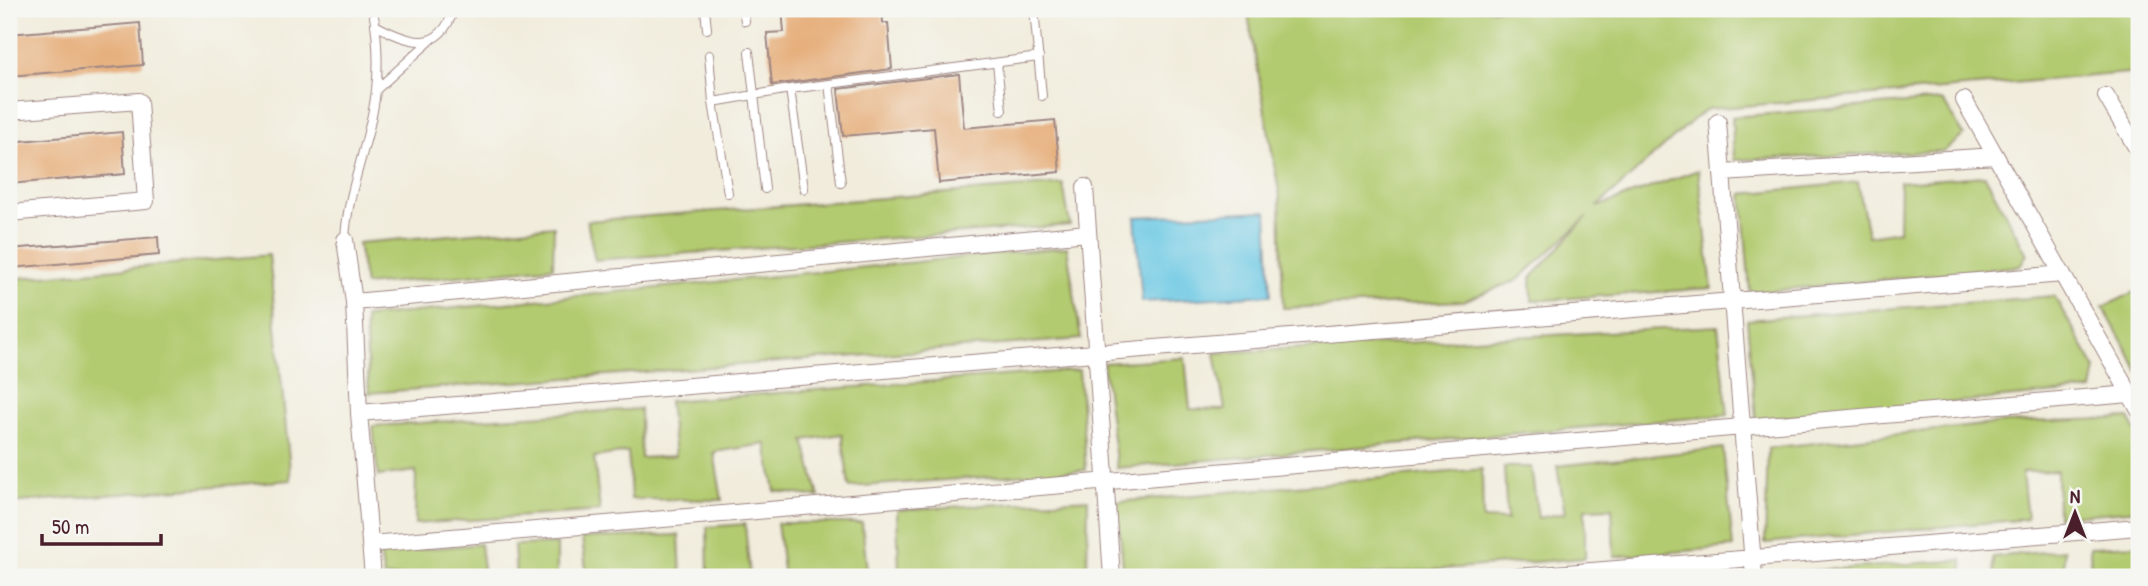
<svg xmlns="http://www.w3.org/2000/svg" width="2148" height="586" viewBox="0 0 2148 586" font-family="'Patrick Hand',sans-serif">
<rect width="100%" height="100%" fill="#f6f6f2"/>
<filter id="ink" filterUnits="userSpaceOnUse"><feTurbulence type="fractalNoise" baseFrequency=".0143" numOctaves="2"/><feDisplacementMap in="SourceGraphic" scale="14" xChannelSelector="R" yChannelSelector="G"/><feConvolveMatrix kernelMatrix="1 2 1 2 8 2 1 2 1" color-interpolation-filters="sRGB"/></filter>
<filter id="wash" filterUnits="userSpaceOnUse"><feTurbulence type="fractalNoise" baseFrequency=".00686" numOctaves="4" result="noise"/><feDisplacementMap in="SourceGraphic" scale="28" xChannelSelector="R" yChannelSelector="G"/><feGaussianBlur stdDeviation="1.57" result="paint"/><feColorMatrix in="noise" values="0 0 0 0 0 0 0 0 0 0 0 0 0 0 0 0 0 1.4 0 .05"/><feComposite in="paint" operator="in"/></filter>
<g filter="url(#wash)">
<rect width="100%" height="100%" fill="#f1ecdb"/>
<path fill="#b2cb70" stroke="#7e754e" stroke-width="2" d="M 1247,9 L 2139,9 L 2139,72 L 1708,109 L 1694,119 L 1597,207 L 1698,170 L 1712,288 L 1532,301 L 1531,278 L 1587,217 L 1518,280 L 1463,301 L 1283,308 L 1280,197 Z
M 1942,100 L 1964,135 L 1944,151 L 1734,160 L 1732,117 Z
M 1985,176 L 2027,254 L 2020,266 L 1750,293 L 1742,194 L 1858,182 L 1868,236 L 1899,231 L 1900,182 Z
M 1063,184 L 1070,225 L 595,260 L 587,221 Z
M 554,226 L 553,267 L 365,285 L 358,243 Z
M 1067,247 L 1081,339 L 369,393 L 365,317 Z
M 269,255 L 291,480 L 9,503 L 9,279 Z
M 2139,290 L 2139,372 L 2103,307 Z
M 2054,296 L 2096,369 L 2092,390 L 1756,420 L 1747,320 C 1850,310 1952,305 2054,296 Z
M 1718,326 L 1728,415 L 1117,468 L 1103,363 L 1185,358 L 1190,409 L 1225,410 L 1215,353 Z
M 1079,370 L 1086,470 L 849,487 L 842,434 L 804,440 L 819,497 L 775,491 L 766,444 L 714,452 L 722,500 L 631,499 L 628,452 L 594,457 L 600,511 L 415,524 L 416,471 L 378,476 L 373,426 L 640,409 L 641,458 L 675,456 L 669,401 Z
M 2129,418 L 2139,437 L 2139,510 L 2058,517 L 2057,471 L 2022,472 L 2027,519 L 1765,543 L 1768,448 L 2002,423 Z
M 1723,448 L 1733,547 L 1614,557 L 1612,508 L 1585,509 L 1585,558 L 1341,577 L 1124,577 L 1117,502 L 1482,469 L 1483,519 L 1507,520 L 1504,467 L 1531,467 L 1538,518 L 1565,513 L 1557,466 Z
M 1088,499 L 1087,577 L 784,577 L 777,523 L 862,523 L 867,571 L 899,573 L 897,510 Z
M 745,524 L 750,577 L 708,577 L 707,527 Z
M 679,535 L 681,577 L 587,577 L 582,538 Z
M 480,544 L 484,577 L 384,577 L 380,553 Z
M 557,544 L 557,577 L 516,577 L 514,545 Z
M 2139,545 L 2139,577 L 2091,577 L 2090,547 Z
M 2064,550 L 2064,577 L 1994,577 L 1993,557 Z
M 1962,560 L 1964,577 L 1771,577 L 1771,574 Z"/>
<path fill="#65c6e3" stroke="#587287" stroke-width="2" d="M 1267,211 L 1271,295 L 1142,302 L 1135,217 Z"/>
<g id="blocks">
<path fill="#e6af7c" d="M 782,9 L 882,9 L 883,23 L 888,23 L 892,69 L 772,85 L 767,33 L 784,32 Z
M 140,23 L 143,65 L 9,76 L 9,34 Z
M 959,74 L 964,128 L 1055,120 L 1060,172 L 939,183 L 934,128 L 843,136 L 838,89 Z
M 122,132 L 125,174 L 9,184 L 9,142 Z
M 158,237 L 159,255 L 11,268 L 9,249 Z"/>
</g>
</g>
<g filter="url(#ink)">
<use href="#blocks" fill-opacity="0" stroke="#9e8683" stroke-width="2"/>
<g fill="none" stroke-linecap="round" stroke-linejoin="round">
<g stroke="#9e8683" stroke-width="10">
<path id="lane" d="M 705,9 L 707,29
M 743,9 L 745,21
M 1034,9 L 1042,96
M 375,25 C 409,43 439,55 454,9
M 749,52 L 765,189
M 709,55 L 713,102 L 728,193
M 997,63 L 1002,111
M 829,84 L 841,183
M 790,89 L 804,189
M 376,90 L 431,40
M 713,102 L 790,89 L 1039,57
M 345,240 C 347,189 371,141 376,90 C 379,65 377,34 373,9"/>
</g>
<g stroke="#9e8683" stroke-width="18">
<path id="street" d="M 2106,96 L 2139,152
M 1964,100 L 2139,410
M 9,111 L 139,101 L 146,201 L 9,213
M 1718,122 L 1754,577
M 1722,173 L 1996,156
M 1085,187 L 1112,577
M 345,240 L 354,302 L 359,413 L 373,577
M 354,302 L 1088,233
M 359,413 L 2063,274
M 370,544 L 2130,394
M 1516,577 L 2139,527"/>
</g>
<use href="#lane" stroke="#fff" stroke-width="8"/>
<use href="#street" stroke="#fff" stroke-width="16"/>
</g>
</g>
<rect width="2148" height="586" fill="none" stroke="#f6f6f2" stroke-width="35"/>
<g transform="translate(2075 513)" stroke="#f6f6f2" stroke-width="5" paint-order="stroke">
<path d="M0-5L12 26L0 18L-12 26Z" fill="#4a1f2b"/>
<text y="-10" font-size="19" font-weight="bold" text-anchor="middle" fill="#4a1f2b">N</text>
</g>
<path d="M42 534v10h119v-10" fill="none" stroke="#4a1f2b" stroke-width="3.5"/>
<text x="52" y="534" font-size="21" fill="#4a1f2b" stroke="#f6f6f2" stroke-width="5" paint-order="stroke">50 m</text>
</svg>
